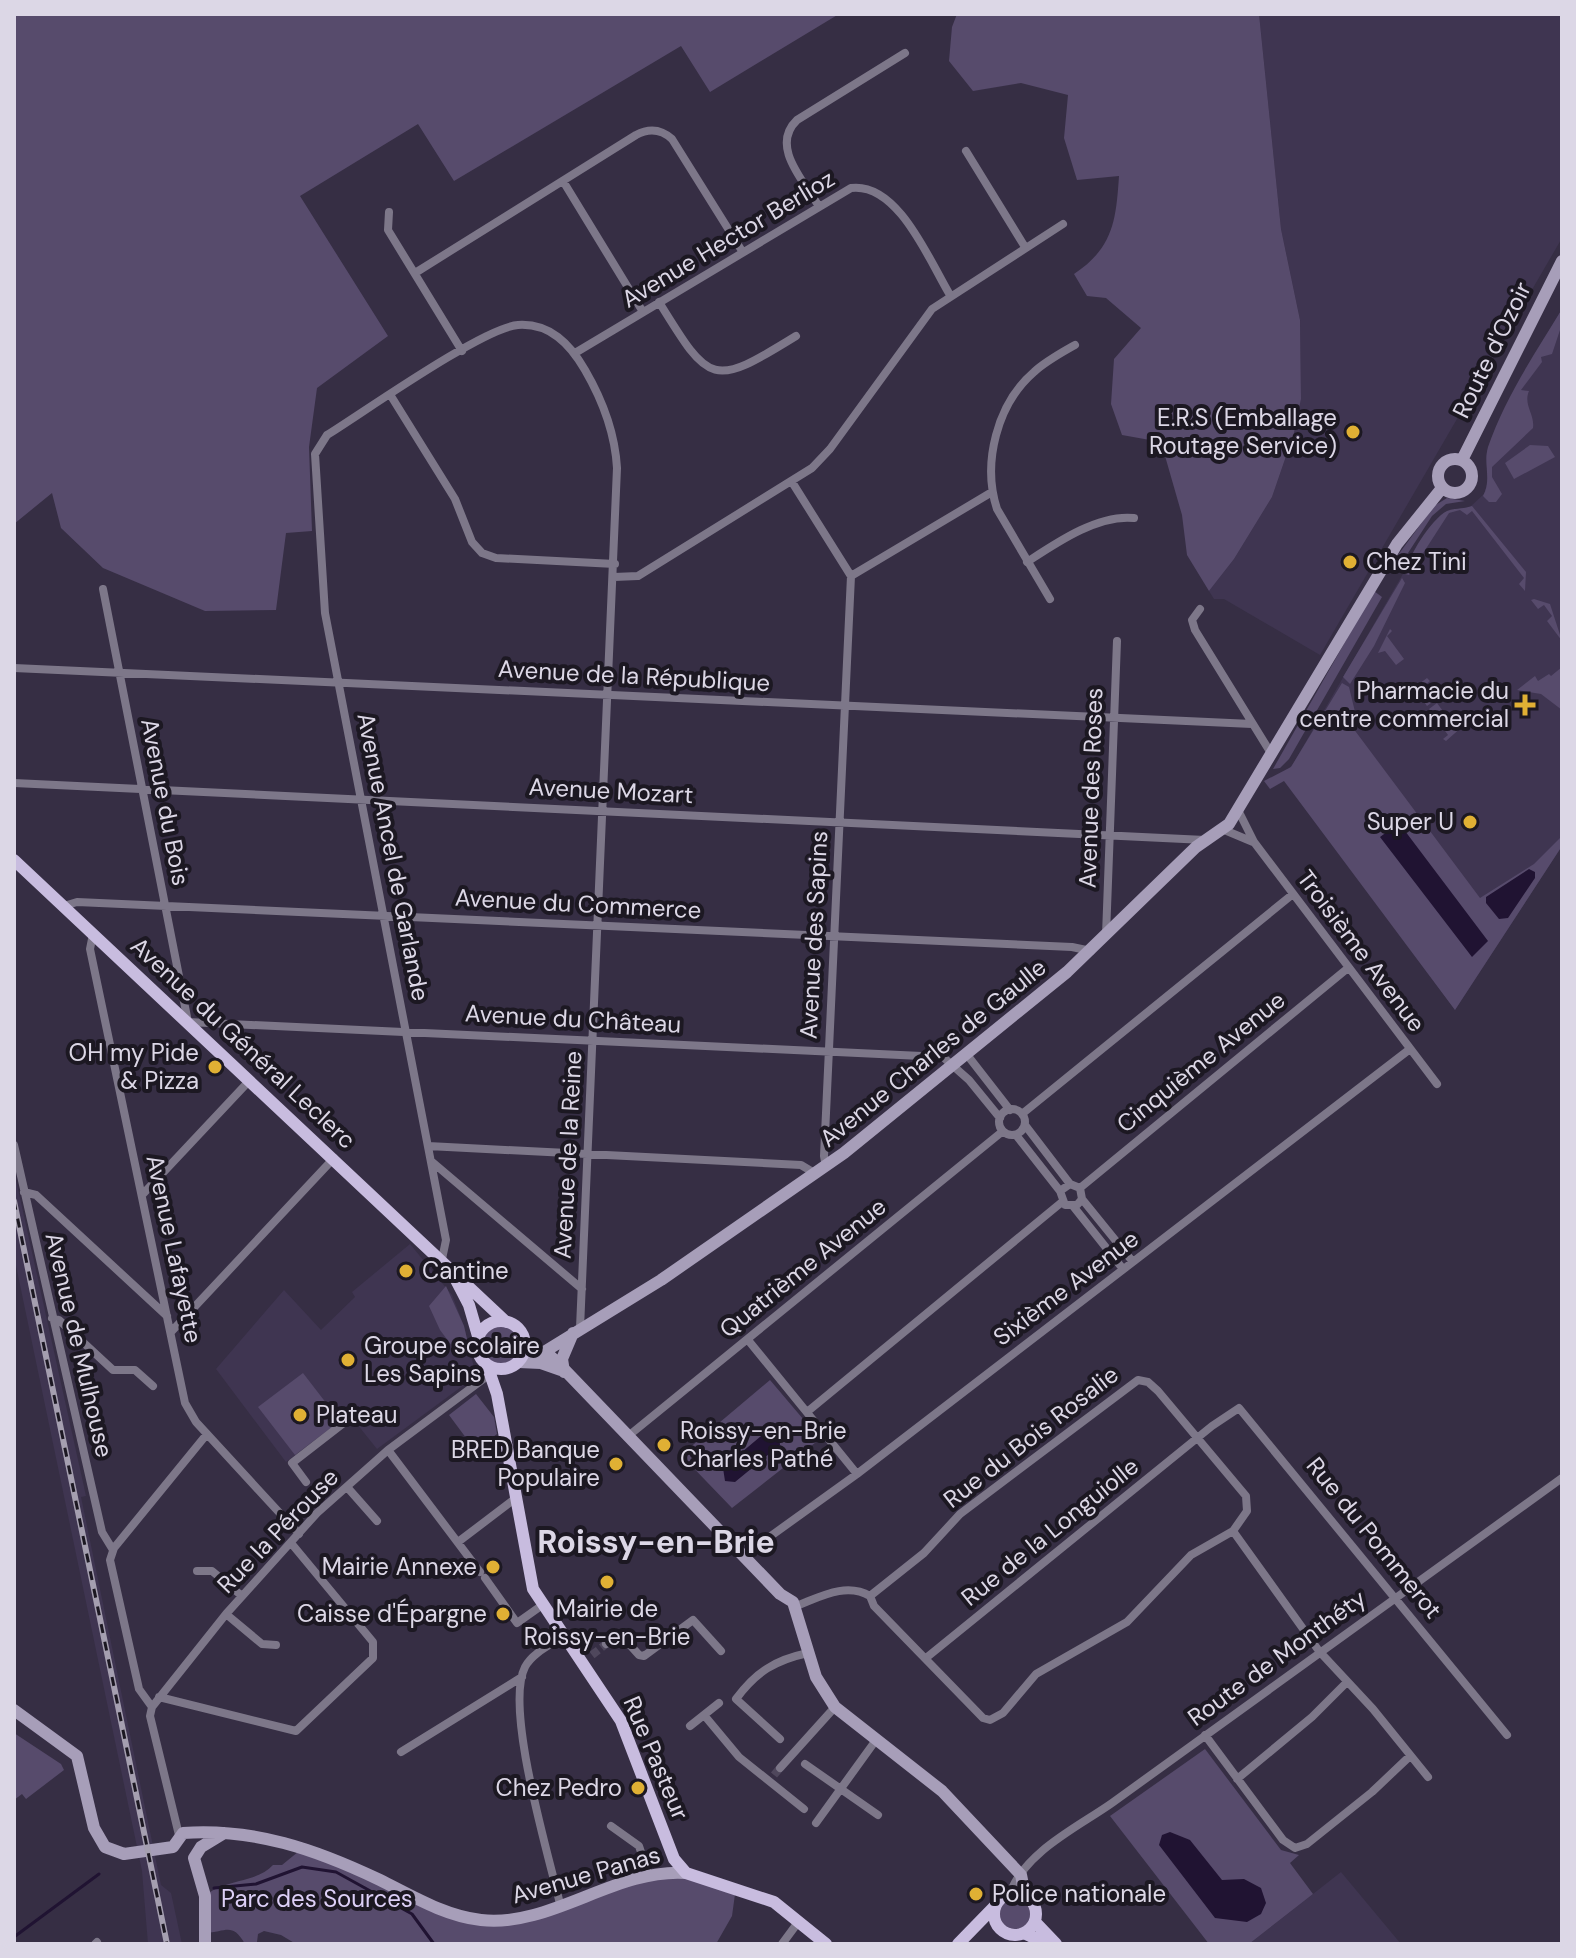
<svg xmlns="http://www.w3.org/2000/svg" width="1576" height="1958" viewBox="0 0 1576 1958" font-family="'DM Sans',sans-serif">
<rect width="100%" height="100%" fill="#362e44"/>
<path fill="#3f3551" d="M 1259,14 L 1562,14 L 1562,238 L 1320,655 L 1224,599 L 1214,599 L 1209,591 L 1234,559 L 1272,497 L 1294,433 L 1301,399 L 1300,320 L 1281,229 Z
M 1562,309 L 1562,846 L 1455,1010 L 1283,775 L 1293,764 L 1426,534 L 1446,512 L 1470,507 L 1484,494 L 1488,481 L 1486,456 L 1492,437 L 1522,376 Z
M 14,1171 L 86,1496 L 81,1497 L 161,1885 L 171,1893 L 182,1944 L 148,1944 L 142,1871 L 14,1256 Z
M 410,1244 L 452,1295 L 464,1326 L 476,1376 L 377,1449 L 349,1414 L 286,1462 L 216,1369 L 284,1290 L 321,1330 L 355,1297 L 352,1292 Z
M 1341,1872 L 1401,1944 L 1249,1944 L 1313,1894 Z"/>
<path fill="#574b6c" d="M 14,14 L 839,14 L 710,92 L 681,46 L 454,181 L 418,124 L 300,196 L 388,336 L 317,388 L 309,447 L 312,531 L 286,533 L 276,610 L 205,611 L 103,568 L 61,528 L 52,493 L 14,524 Z
M 957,14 L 1259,14 L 1281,229 L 1300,320 L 1301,399 L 1294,433 L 1272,497 L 1234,559 L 1209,591 L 1187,555 L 1182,515 L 1161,442 L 1122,435 L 1111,404 L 1114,359 L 1141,328 L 1106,298 L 1087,296 L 1074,274 C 1113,248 1116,221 1119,176 L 1077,180 L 1064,138 L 1068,95 L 1021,83 L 973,91 L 949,61 L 952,27 Z
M 1562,309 L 1562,324 L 1552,354 L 1541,357 L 1542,362 L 1521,390 L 1529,391 C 1523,405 1535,414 1533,428 L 1492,467 L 1492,477 L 1502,494 L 1496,502 L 1489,502 L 1483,496 C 1492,480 1483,464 1488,447 C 1505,398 1535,353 1562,309 Z
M 1530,445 L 1548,446 L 1555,457 L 1514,479 L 1505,463 Z
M 1447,498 L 1465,501 L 1446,504 L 1432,516 L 1397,570 L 1390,566 L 1434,506 Z
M 1472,506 L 1526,572 L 1525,591 L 1519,584 L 1524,578 L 1472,511 L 1467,515 L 1460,510 L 1449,513 L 1409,575 L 1405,574 C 1407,558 1431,519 1447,511 C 1454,508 1464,509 1472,506 Z
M 1402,578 L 1405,583 L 1374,646 L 1350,684 L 1343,677 Z
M 1374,591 L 1382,597 L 1289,759 L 1280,768 L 1273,769 Z
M 1534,599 L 1550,604 L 1562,641 L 1547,621 L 1552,616 L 1544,605 L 1538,609 L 1531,600 Z
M 1390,629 L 1392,631 L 1387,636 L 1404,659 L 1396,665 L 1385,651 L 1378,653 Z
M 1562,667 L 1562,710 L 1541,694 L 1517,690 L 1535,676 L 1538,681 L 1549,674 L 1551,676 Z
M 1427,678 L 1430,681 L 1424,686 L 1435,700 L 1427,706 L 1417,692 L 1410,696 L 1408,692 Z
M 1342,683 L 1349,687 L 1356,716 L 1350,724 L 1480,898 L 1534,864 L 1562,836 L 1562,846 L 1455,1010 L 1284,781 L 1270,789 L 1264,781 L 1291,767 Z
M 1437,703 L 1456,729 L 1463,726 L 1446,741 L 1443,739 L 1448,735 L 1429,709 Z
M 446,1286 L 464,1326 L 470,1352 L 461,1358 L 440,1330 L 429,1306 Z
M482 1345a19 19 0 1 1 38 0a19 19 0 1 1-38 0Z
M 303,1373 L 340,1421 L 295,1455 L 258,1407 Z
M 770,1380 L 820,1439 L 732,1508 L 681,1455 Z
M 476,1394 L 494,1417 L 497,1434 L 475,1450 L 449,1415 Z
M 14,1733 L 61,1764 L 64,1770 L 26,1799 L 22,1794 L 14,1800 Z
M 1205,1749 L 1281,1850 L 1299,1855 L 1290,1863 L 1313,1894 L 1249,1944 L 1209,1944 L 1110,1816 Z
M 304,1847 L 444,1911 L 506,1921 L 667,1871 L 735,1894 L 732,1916 L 716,1944 L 296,1944 L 281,1935 L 264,1931 L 258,1934 L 257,1942 L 245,1944 C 232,1922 227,1932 205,1933 L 205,1896 C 223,1879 257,1883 273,1865 L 282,1865 Z
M1000 1914a15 15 0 1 1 30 0a15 15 0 1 1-30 0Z"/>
<path fill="#201332" d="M 1399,823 L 1488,941 L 1472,957 L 1380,837 Z
M 1529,869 L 1535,872 L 1535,878 L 1508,918 L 1499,919 L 1486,903 L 1486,897 Z
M 768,1430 L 779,1434 L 780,1445 L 735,1482 L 725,1481 L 723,1468 Z
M 1170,1832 L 1190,1840 L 1222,1880 L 1244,1879 L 1261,1888 L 1266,1903 L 1261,1914 L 1247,1922 L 1215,1918 L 1159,1845 L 1162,1835 Z"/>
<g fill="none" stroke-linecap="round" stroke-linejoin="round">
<path stroke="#201332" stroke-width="3" d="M 214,1888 L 256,1884 L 302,1867 L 336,1872 L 412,1914 L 434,1944
M 14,1937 L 99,1874"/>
<path stroke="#4f475c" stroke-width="8" stroke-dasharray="8 4" stroke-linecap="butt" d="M 592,1655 L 606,1644
M 774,1775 L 780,1768"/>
<path stroke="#7d7789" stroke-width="8" d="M 966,151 L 1025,247
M 563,181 L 643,312
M 818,205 C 803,180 770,146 797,120 L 905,53
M 389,212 L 388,230 L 462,351
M 415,273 L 636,135 C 649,128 661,129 672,139 L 742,251
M 659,302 C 710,385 712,388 796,336
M 575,353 L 851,188 C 898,182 929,260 950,295
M 391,396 L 455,499 L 472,542 L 482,553 L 496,558 L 615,564
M 792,482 L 851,576 L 824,1156 L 826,1167
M 1027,562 C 1056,543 1098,514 1134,518
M 851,576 L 992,492
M 614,577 L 638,576 L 812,468 L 830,449 L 932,309 L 1063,224
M 103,589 L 188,1022 L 943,1057 L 969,1080 L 1000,1118
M 1050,599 L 997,509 C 982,463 997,404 1034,372 C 1046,361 1061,353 1075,345
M 1200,609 L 1192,620 L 1195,630 L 1272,755
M 14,668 L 1252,724
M 14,783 L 1205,840
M 1238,810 L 1254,842 L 1437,1084
M 1222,829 L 1253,842
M 64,906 L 77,902 L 1072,947 L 1091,951
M 93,934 L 90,949 L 185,1403 L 196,1422 L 299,1534
M 1106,935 L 1117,641
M 968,1056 L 1010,1110
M999 1122a13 13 0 1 1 26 0a13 13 0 1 1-26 0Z
M 1022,1114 L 1293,894
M 1025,1125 L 1070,1184
M 1016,1135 L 1060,1191
M 14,1145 L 102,1532 L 113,1550
M 428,1146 L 801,1165 L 816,1174
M 431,1161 L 582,1289
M 1080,1188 L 1348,968
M 24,1192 L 36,1195 L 167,1316
M 142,1195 L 250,1080
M 1082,1199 L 1077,1205 L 1065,1205 L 1060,1191 L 1070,1184 L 1080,1188 L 1082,1199 L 1133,1262
M 1073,1206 L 1123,1269
M 442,1259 L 446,1240 L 325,613 L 315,454 L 327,435 C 364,412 484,327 518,325 C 550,323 570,344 585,370 C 603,401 615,433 617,468 L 580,1328
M 52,1318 L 59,1320 L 113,1370 L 135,1370 L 153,1386
M 171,1332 L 334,1158
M 748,1340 L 857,1474
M 807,1412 L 1062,1202
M 627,1437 L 1003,1131
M 388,1450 L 480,1572
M 306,1482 L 292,1463 L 350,1418
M 347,1487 L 377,1521
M 458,1542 L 516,1498
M 743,1556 L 857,1474 L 1410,1049
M 197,1571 L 212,1571 L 242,1596
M 485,1578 L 517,1623 L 541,1606
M 870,1596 L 924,1553 L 960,1514 L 1138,1380 L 1148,1382 L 1158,1391 L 1246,1496 L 1247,1511 L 1233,1531
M 796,1606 C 820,1597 846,1582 870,1596 L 874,1606 L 983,1718 L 990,1720 L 1003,1713 L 1036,1674 L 1127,1622 L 1191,1555 L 1233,1531 L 1319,1651 L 1373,1709 L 1428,1777
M 226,1614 L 262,1644 L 276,1645
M 606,1644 L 621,1635 L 639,1655 L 644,1656 L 693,1620 L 721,1651
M 926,1658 L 1212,1426 L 1239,1408 L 1507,1735
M 159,1697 L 296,1731 L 373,1658 L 373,1642 L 291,1543
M 152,1707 L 226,1614 L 317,1513 L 388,1450 L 490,1374
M 704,1715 L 739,1757 L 804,1809
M 690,1726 L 719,1703
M 1205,1735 L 1283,1840 L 1295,1848 L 1307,1844 L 1372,1792 L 1410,1756
M 780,1739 L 736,1699 C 756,1672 775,1660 808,1653
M 401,1752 L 522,1677
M 805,1764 L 878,1815
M 780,1768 L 835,1707
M 1237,1779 L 1312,1717 L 1347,1682
M 816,1823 L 876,1740
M 611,1826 L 639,1846 L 649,1876
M 179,1835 L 150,1716 L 152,1707 L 139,1689 L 110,1560 L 114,1548 L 207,1434
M 1010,1893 C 1026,1851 1078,1827 1112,1803 L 1562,1478
M 560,1904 C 549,1856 504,1708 525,1667 C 532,1653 552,1644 564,1636
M 95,1944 L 97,1942
M 782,1944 L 799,1921"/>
<path stroke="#a79eb9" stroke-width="12" d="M1438 476a17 17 0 1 1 34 0a17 17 0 1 1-34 0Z
M 1462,460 L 1562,261
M 525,1345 L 549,1355 L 558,1363 L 780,1594 L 793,1602 L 816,1677 L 835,1707 L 942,1791 L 1021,1875 L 1025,1895
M 544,1352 L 661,1280 L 844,1153 L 1067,972 L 1196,847 L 1229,824 L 1397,544 L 1442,488
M 519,1362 L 541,1363 L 561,1370
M 564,1372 L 562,1359 L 573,1333
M 14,1710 L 77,1756 L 94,1828 L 105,1847 L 124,1854 L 173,1847
M 173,1847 L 183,1833 C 254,1828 315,1849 380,1880 C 412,1896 445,1916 481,1920 C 551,1928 615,1868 686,1873
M 194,1858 L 205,1896 L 205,1944
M 194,1858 L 201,1847 L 224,1833"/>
<path stroke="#c8bcdf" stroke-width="12" d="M 14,860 L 506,1322
M 455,1278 L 469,1305 L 478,1336
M477 1345a24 24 0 1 1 48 0a24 24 0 1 1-48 0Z
M 487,1365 L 497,1394 L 533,1589 L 621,1721 L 674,1859 L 686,1873 L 774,1902 L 826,1944
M994 1914a21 21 0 1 1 42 0a21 21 0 1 1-42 0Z
M 1035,1922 L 1056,1944
M 1024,1933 L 1047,1944
M 958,1944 L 995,1906"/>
<g stroke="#a59fb0" stroke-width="6">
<path id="rail" d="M 14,1201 L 167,1944"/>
</g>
<use href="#rail" stroke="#1c1822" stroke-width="3" stroke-dasharray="9" stroke-linecap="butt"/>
</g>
<g fill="#e0b034" stroke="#1c1822" stroke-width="3">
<circle cx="1353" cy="432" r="8"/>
<circle cx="1350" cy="562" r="8"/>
<path d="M1521 693h8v8h8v8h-8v8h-8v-8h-8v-8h8z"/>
<circle cx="1470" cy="822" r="8"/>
<circle cx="215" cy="1067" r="8"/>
<circle cx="406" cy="1271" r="8"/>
<circle cx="348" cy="1360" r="8"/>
<circle cx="300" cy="1415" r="8"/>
<circle cx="664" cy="1445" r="8"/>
<circle cx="616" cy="1464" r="8"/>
<circle cx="493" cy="1567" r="8"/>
<circle cx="607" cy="1582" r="8"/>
<circle cx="503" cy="1614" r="8"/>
<circle cx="638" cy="1788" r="8"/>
<circle cx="976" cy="1894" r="8"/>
</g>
<g text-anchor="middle" stroke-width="8" stroke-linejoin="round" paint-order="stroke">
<g font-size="24" fill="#dcd7e6" stroke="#1c1822">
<text transform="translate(728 239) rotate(-31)" y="8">Avenue Hector Berlioz</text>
<text transform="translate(1492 350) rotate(-64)" y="8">Route d'Ozoir</text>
<text transform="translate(634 676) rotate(3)" y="8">Avenue de la République</text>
<text transform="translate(1091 788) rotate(-88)" y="8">Avenue des Roses</text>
<text transform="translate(611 791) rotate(3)" y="8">Avenue Mozart</text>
<text transform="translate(165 802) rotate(79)" y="8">Avenue du Bois</text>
<text transform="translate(393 857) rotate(79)" y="8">Avenue Ancel de Garlande</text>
<text transform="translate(578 904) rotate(3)" y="8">Avenue du Commerce</text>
<text transform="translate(814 935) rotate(-87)" y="8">Avenue des Sapins</text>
<text transform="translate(1361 951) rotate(53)" y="8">Troisième Avenue</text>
<text transform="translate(573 1019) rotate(3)" y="8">Avenue du Château</text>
<text transform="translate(243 1043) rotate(43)" y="8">Avenue du Général Leclerc</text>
<text transform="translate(933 1053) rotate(-39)" y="8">Avenue Charles de Gaulle</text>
<text transform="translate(1201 1062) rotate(-39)" y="8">Cinquième Avenue</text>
<text transform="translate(568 1155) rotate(-87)" y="8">Avenue de la Reine</text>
<text transform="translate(174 1249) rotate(78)" y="8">Avenue Lafayette</text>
<text transform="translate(803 1268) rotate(-39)" y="8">Quatrième Avenue</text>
<text transform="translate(1066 1288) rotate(-37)" y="8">Sixième Avenue</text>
<text transform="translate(79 1345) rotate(77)" y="8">Avenue de Mulhouse</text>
<text transform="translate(1031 1437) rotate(-38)" y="8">Rue du Bois Rosalie</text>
<text transform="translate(278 1531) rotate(-46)" y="8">Rue la Pérouse</text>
<text transform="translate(1050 1532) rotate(-39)" y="8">Rue de la Longuiolle</text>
<text transform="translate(1374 1538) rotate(51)" y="8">Rue du Pommerot</text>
<text transform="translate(1277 1658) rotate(-36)" y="8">Route de Monthéty</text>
<text transform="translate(656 1758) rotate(67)" y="8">Rue Pasteur</text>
<text transform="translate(586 1875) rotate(-16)" y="8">Avenue Panas</text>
</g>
<g font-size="24" fill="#dcd7e6" stroke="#1c1822" text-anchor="end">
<text x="1337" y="426">E.R.S (Emballage<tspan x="1337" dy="28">Routage Service)</tspan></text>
<text x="1366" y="570" text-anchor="start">Chez Tini</text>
<text x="1509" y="699">Pharmacie du<tspan x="1509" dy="28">centre commercial</tspan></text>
<text x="1454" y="830">Super U</text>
<text x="199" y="1061">OH my Pide<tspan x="199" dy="28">&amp; Pizza</tspan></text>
<text x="422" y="1279" text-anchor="start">Cantine</text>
<text x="364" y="1354" text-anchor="start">Groupe scolaire<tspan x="364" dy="28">Les Sapins</tspan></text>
<text x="316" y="1423" text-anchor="start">Plateau</text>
<text x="680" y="1439" text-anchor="start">Roissy-en-Brie<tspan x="680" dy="28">Charles Pathé</tspan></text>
<text x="600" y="1458">BRED Banque<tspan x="600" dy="28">Populaire</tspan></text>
<text x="477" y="1575">Mairie Annexe</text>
<text x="607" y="1617" text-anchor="middle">Mairie de<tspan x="607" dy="28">Roissy-en-Brie</tspan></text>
<text x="487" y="1622">Caisse d'Épargne</text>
<text x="622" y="1796">Chez Pedro</text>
<text x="992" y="1902" text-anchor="start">Police nationale</text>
</g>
<g font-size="24" fill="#ddd0f7" stroke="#1c1822">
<text x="317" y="1907">Parc des Sources</text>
</g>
<g font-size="32" font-weight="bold" fill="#dcd7e6" stroke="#1c1822">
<text x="656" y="1553">Roissy-en-Brie</text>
</g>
</g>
<rect width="1576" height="1958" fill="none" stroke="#dcd7e6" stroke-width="32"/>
</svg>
